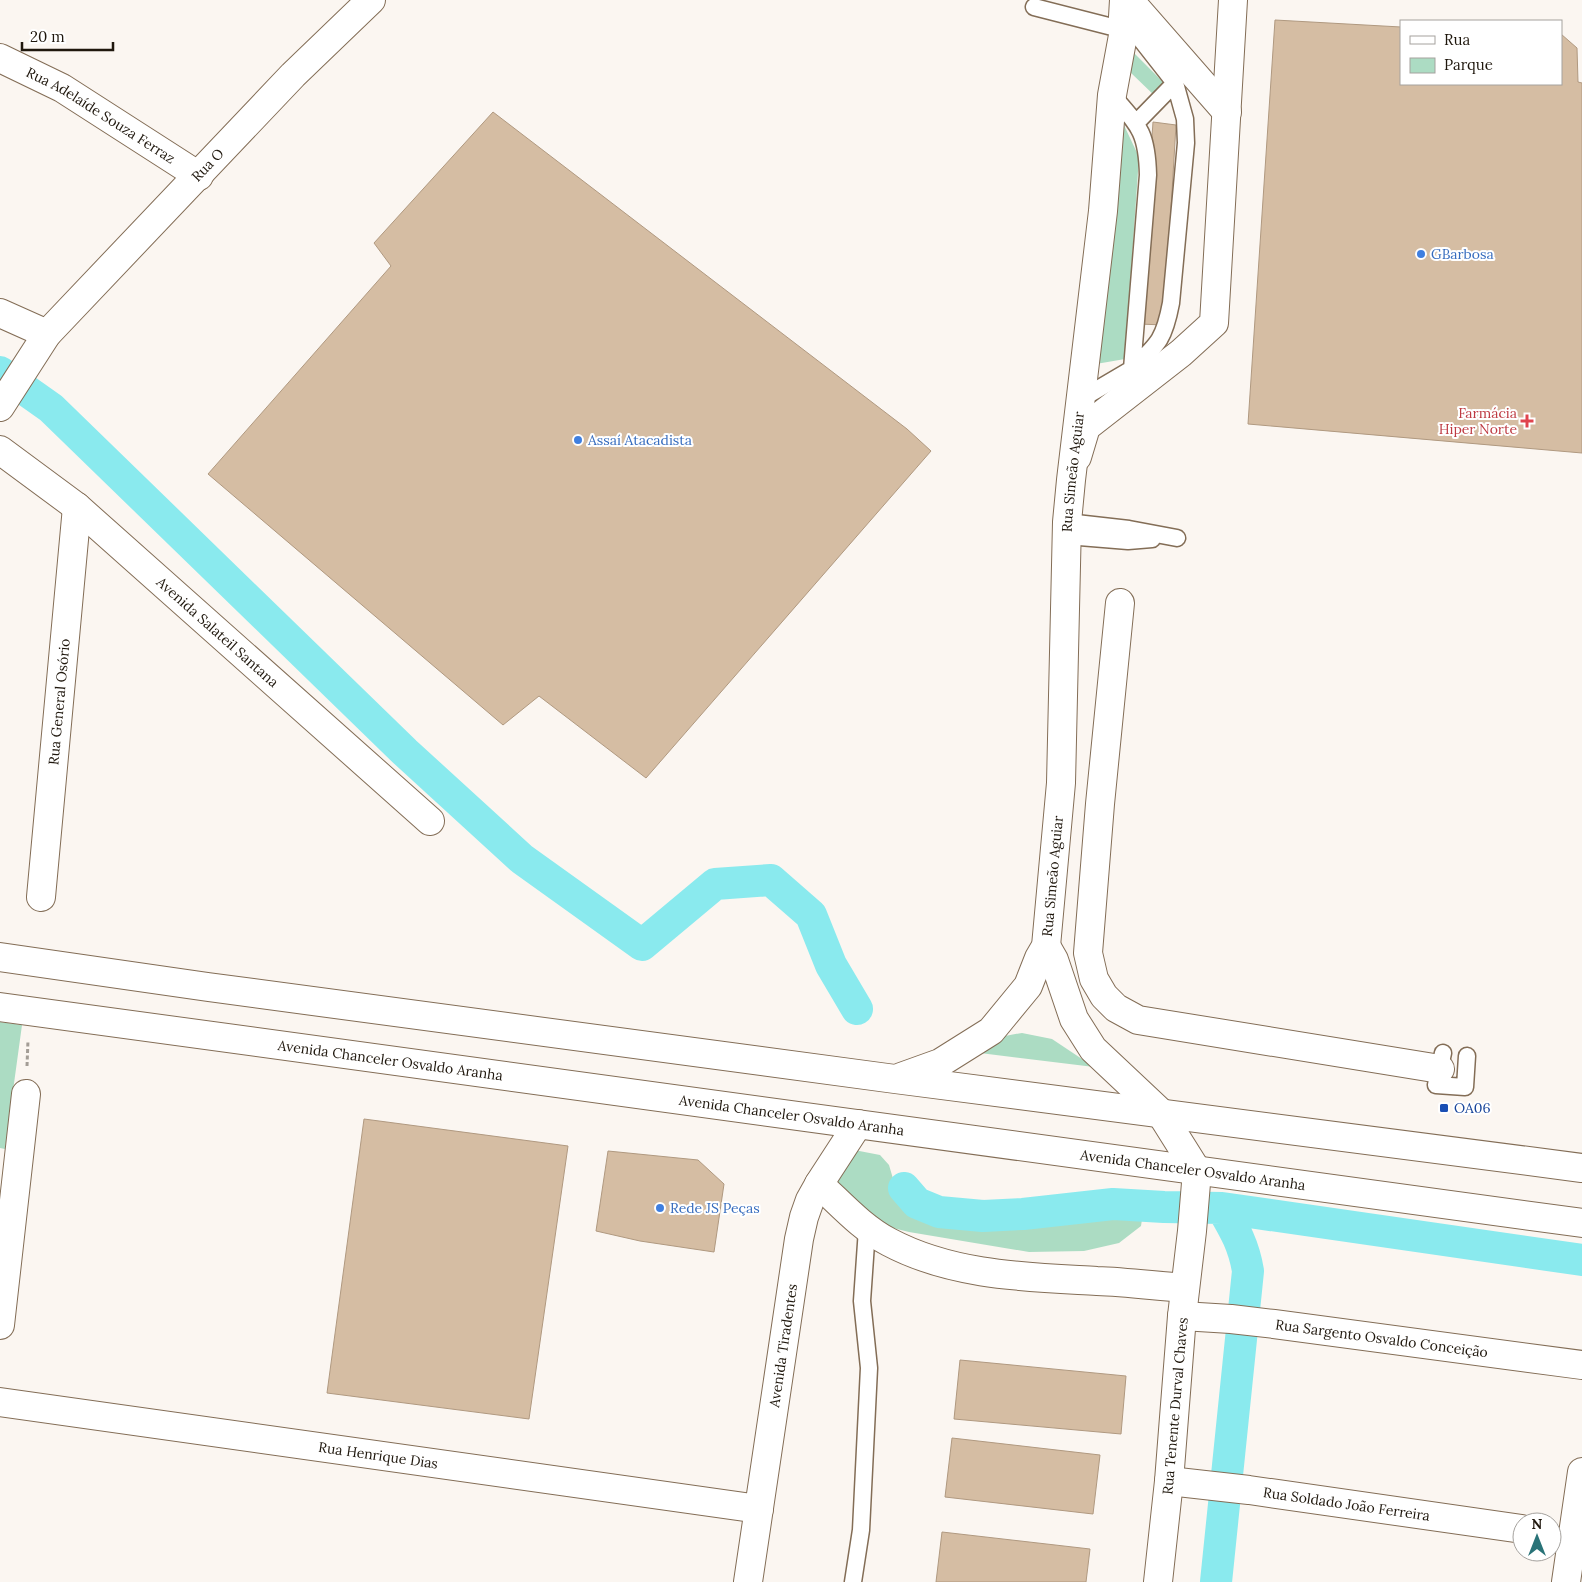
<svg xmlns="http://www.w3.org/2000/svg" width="1582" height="1582" viewBox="0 0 1582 1582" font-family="Lora,serif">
<rect width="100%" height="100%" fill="#fbf6f1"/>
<path fill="#acdcc3" d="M 1131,50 L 1167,86 L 1157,98 L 1130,72 Z
M 1122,121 L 1139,157 L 1125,359 L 1096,364 Z
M 0,1022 L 22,1025 L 5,1149 L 0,1148 Z
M 1022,1033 L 1052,1039 L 1094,1067 L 972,1052 C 989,1040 1001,1036 1022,1033 Z
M 849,1149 L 880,1155 L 889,1165 L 894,1182 L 902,1200 L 926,1221 L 981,1227 L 1014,1227 L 1126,1211 L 1143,1213 L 1141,1226 L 1119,1243 L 1084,1251 L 1029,1252 L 909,1232 L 865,1221 L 839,1206 L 825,1164 Z"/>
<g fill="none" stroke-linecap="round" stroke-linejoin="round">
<path stroke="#8aeaee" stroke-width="32" d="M 0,372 L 51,408 L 405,752 L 522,859 L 642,945 L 715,884 L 771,880 L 811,915 L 831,965 L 857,1009
M 904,1188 L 917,1203 L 939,1212 L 983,1216 L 1023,1214 L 1113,1204 L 1164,1207 L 1222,1208 L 1582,1260
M 1216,1582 L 1248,1271 C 1244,1246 1235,1230 1222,1208"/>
</g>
<path fill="#d5bda3" stroke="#b09980" d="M 1275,20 L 1401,27 L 1401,84 L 1561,84 L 1561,34 L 1577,48 L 1578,82 L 1582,83 L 1582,453 L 1248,424 Z
M 493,112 L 907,429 L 931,451 L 646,778 L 539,696 L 503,725 L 208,474 L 391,266 L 374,243 Z
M 1153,122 L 1176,125 L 1164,325 L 1139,324 Z
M 364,1119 L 568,1146 L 529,1419 L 327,1393 Z
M 608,1151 L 698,1160 L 724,1184 L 714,1252 L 640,1241 L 596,1231 Z
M 960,1360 L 1126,1376 L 1121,1434 L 954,1419 Z
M 952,1438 L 1100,1455 L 1093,1514 L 945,1497 Z
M 942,1532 L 1090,1549 L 1086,1582 L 936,1582 Z"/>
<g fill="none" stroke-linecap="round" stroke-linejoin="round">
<g stroke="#836d56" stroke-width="19">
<path id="lane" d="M 1034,7 L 1124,30
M 1124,18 L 1175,83 L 1185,119 L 1186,143 L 1171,303 C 1164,340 1158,344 1132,369
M 1136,123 L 1175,83
M 1081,399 L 1132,369 L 1148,175 C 1147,132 1139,126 1112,95
M 1067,522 L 1129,529 L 1177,538
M 1067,536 L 1128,541 L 1152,539
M 1443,1053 L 1436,1085 L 1465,1087 L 1467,1056
M 853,1582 L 861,1530 L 869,1368 L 862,1301 L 867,1229"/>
</g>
<g stroke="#836d56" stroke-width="30">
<g id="street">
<path d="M 1129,0 L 1227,112"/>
<path id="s1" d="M 0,58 L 62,88 L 199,176"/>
<path d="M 0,313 L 47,334"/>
<path id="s2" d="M 0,407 L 47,334 L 293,75 L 371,0"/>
<path id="s3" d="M 0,450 L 77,507 L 430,821"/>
<path d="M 1077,457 L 1086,427 L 1181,353 L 1214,323 L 1233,0"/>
<path d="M 1120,603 L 1100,804 L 1088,953 L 1094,979 L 1104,996 L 1116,1008 L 1138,1020 L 1440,1069"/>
<path id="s4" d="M 41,897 L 77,507"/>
<path id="s5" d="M 1182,1316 L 1231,1319 L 1274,1324 L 1582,1365"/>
<path d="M 0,1325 L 26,1094"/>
<path id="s6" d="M 0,1402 L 759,1509"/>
<path id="s7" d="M 1169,1481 L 1249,1490 L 1522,1529"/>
<path d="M 1566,1582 L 1582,1472"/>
</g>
</g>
<g stroke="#836d56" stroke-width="30">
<g id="secondary">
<path d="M 1046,946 L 1054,960 L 1074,1019 L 1093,1049 L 1160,1112 L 1197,1171 L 1192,1231 L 1182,1316 L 1169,1481 L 1158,1582"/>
<path d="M 0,957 L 208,987 L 895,1079 L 1582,1168"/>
<path id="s8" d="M 0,1007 L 1582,1223"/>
<path id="s9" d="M 901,1077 L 940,1063 L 991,1031 L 1028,986 L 1039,958 L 1046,946 L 1061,783 L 1067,522 L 1071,480 L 1103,211 L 1112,95 L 1124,30 L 1123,17 L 1124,0"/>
<path d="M 819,1184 C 841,1204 862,1228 889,1242 C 953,1276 1027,1277 1097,1281 C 1127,1282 1156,1286 1185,1288"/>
<path id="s10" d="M 748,1582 L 799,1239 L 804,1217 L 810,1200 L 819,1184 L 858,1124"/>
</g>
</g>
<path stroke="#a39d96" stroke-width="3" stroke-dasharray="4 2.5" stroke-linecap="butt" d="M 27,1066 L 28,1040"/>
<use href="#lane" stroke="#fff" stroke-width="16"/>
<use href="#street" stroke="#fff" stroke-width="28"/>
<use href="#secondary" stroke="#fff" stroke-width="28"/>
</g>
<g fill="#3f7fe0" stroke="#fff" stroke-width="2">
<circle cx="1421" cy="254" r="5"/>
<circle cx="578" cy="440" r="5"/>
<circle cx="660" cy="1208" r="5"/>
</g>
<path fill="#e0444e" stroke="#fff" stroke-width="2" d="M1524.5 413.5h5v5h5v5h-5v5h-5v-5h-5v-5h5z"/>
<rect fill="#1a4fb4" stroke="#fff" stroke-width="2" x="1439" y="1103" width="10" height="10" rx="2.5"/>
<g text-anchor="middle" stroke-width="4" stroke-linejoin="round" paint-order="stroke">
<g font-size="14" fill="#1f170d" stroke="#fff">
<text dy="5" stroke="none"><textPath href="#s1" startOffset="116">Rua Adelaíde Souza Ferraz</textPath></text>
<text dy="5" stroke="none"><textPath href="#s2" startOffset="320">Rua O</textPath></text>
<text dy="5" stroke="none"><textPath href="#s9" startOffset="679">Rua Simeão Aguiar</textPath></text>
<text dy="5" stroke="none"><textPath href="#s3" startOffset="284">Avenida Salateil Santana</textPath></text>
<text dy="5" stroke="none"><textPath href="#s4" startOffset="196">Rua General Osório</textPath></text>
<text dy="5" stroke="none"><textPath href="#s9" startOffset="274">Rua Simeão Aguiar</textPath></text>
<text dy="5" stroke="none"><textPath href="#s8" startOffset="394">Avenida Chanceler Osvaldo Aranha</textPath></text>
<text dy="5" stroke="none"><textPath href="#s8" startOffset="799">Avenida Chanceler Osvaldo Aranha</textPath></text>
<text dy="5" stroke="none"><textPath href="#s8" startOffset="1204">Avenida Chanceler Osvaldo Aranha</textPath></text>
<text dy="5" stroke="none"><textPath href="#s5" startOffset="201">Rua Sargento Osvaldo Conceição</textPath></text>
<text dy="5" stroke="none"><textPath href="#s10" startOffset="239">Avenida Tiradentes</textPath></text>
<text transform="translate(1175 1406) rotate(-85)" y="5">Rua Tenente Durval Chaves</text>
<text dy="5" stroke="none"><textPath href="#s6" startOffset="382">Rua Henrique Dias</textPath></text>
<text dy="5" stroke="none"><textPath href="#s7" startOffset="179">Rua Soldado João Ferreira</textPath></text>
</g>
<g font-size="14" fill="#366cbe" stroke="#fff" text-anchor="start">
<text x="1431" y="259">GBarbosa</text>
<text x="588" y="445">Assaí Atacadista</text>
<text x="670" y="1213">Rede JS Peças</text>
</g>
<g font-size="14" fill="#be3a42" stroke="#fff" text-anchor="end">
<text x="1517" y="418">Farmácia<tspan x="1517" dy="16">Hiper Norte</tspan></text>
</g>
<g font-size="14" fill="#164399" stroke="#fff" text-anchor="start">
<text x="1454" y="1113">OA06</text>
</g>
</g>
<rect x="1400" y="20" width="162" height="65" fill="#ffffff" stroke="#a5a29e"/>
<rect x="1410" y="36" width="25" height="8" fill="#ffffff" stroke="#a5a29e"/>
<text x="1444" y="45" font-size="15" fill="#1f170d">Rua</text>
<rect x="1410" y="58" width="25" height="15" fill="#acdcc3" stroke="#a5a29e"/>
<text x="1444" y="70" font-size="15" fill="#1f170d">Parque</text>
<g transform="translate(1537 1537)"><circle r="24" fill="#ffffff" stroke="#a5a29e"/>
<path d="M0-4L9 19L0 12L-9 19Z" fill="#297378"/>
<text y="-8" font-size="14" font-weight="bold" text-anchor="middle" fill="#1f170d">N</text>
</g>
<path d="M22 42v8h91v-8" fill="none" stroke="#1f170d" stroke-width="2.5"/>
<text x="30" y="42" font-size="15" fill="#1f170d" stroke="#ffffff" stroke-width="4" paint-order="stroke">20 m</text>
</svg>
